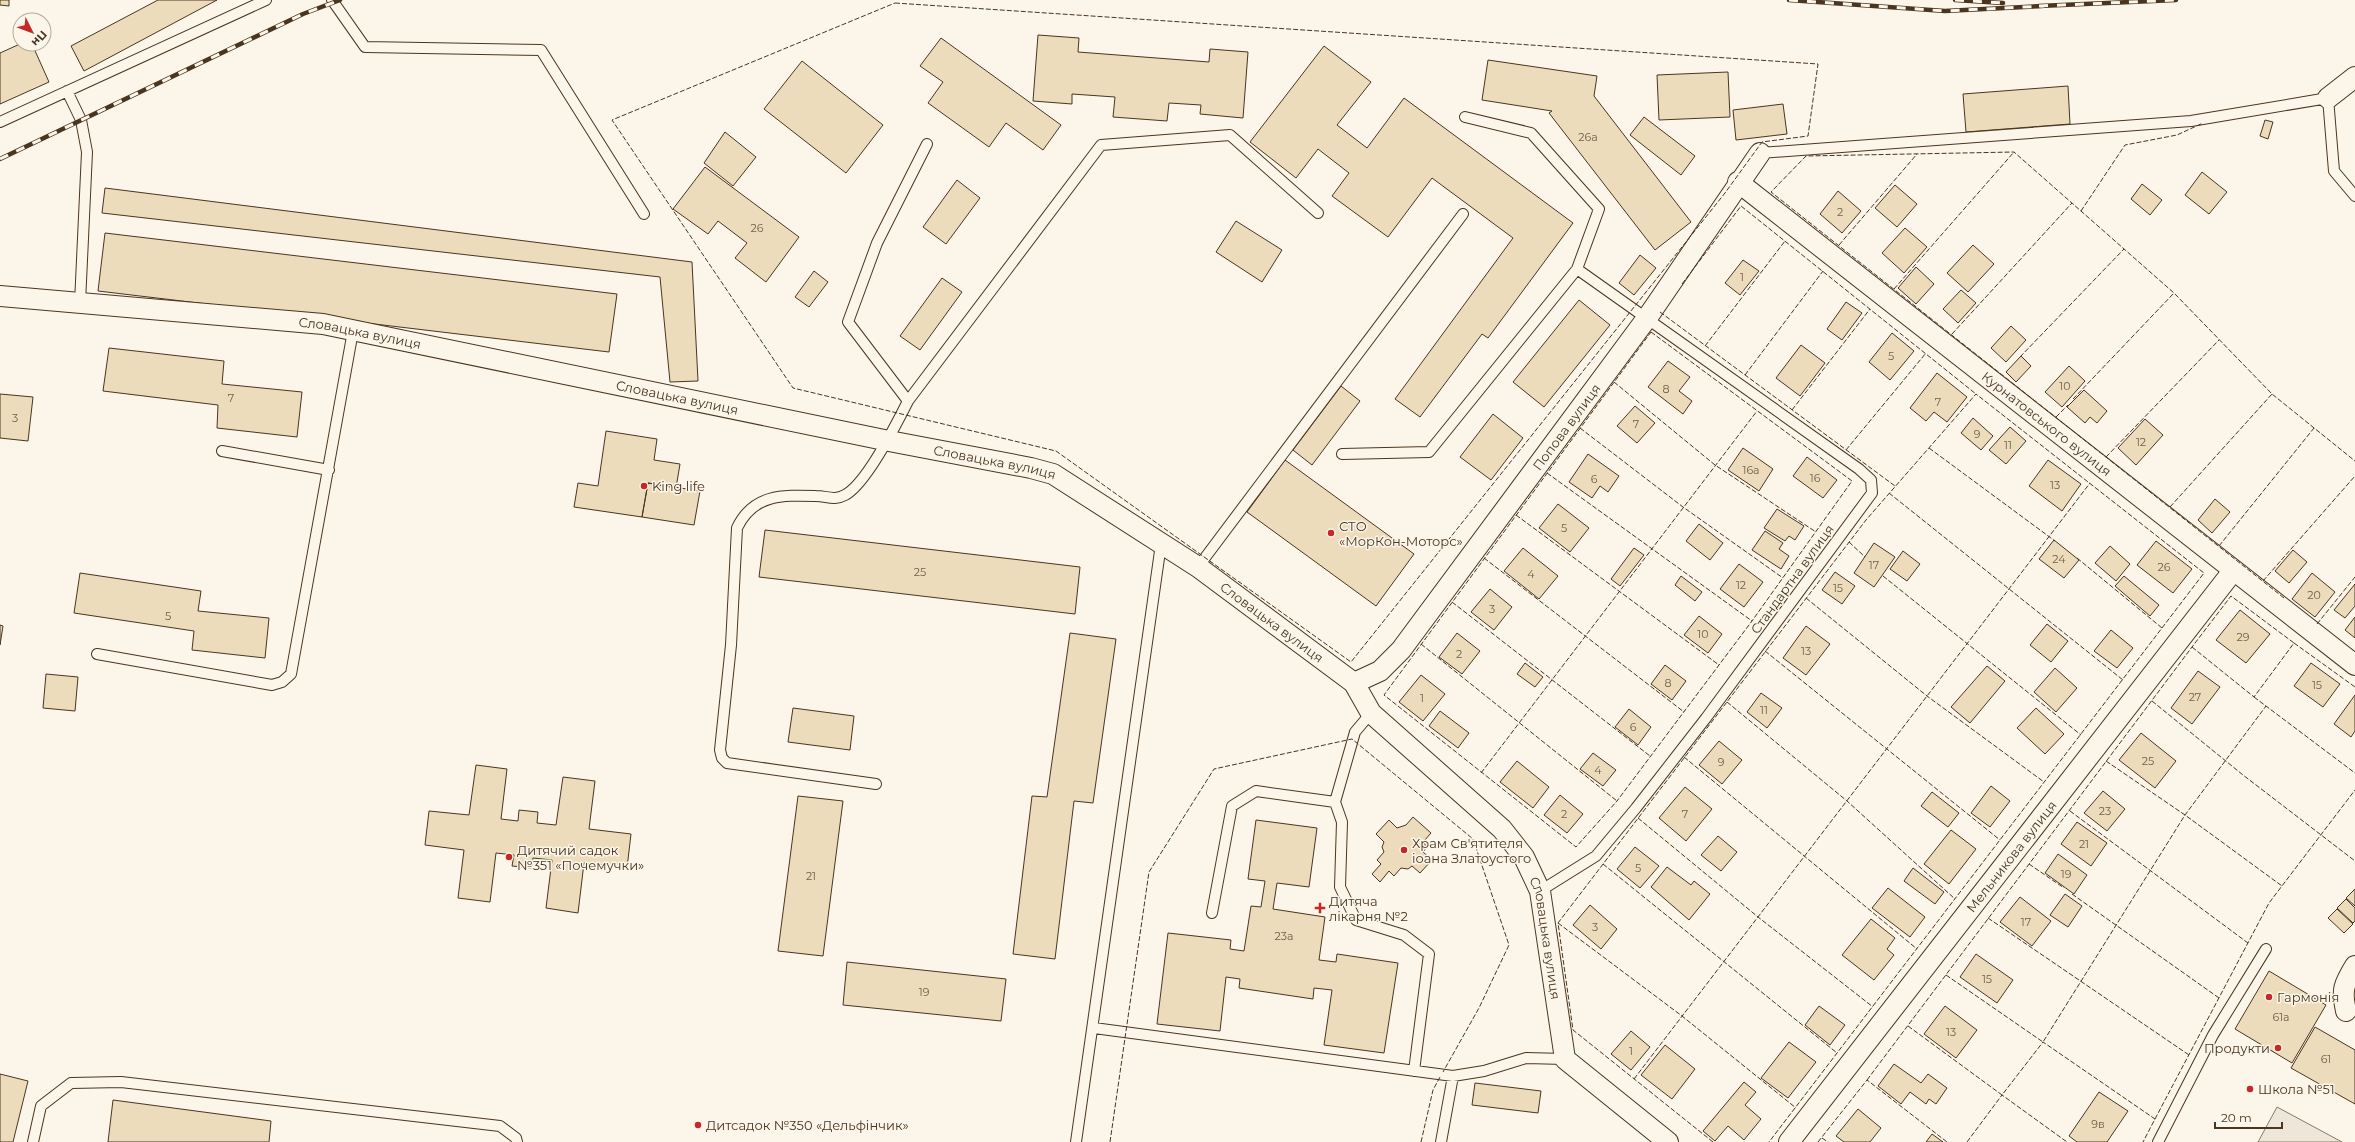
<svg xmlns="http://www.w3.org/2000/svg" width="2355" height="1142" viewBox="0 0 2355 1142" font-family="Montserrat,sans-serif">
<rect width="100%" height="100%" fill="#fbf6e9"/>
<path fill="#ede6d9" stroke="#887966" d="M 2277,1107 L 2342,1142 L 2258,1142 Z"/>
<path fill="#ecdcbc" stroke="#4a3520" d="M 0,0 L 9,0 L 9,6 L 0,5 Z
M 158,0 L 217,0 L 84,71 L 71,46 Z
M 1038,35 L 1079,38 L 1078,52 L 1209,62 L 1210,49 L 1248,52 L 1243,118 L 1200,114 L 1201,105 L 1169,103 L 1167,121 L 1113,117 L 1115,97 L 1072,94 L 1072,104 L 1033,101 Z
M 941,38 L 1061,125 L 1043,150 L 1006,123 L 989,147 L 928,103 L 943,82 L 920,66 Z
M 20,44 L 32,44 L 49,82 L 0,104 L 0,53 Z
M 1324,46 L 1371,82 L 1337,125 L 1367,148 L 1404,98 L 1573,223 L 1488,338 L 1482,334 L 1420,417 L 1395,399 L 1513,238 L 1432,178 L 1388,237 L 1332,196 L 1349,173 L 1318,149 L 1296,178 L 1250,142 Z
M 1488,60 L 1597,76 L 1594,96 L 1691,222 L 1655,250 L 1549,113 L 1552,111 L 1482,100 Z
M 802,61 L 883,125 L 846,173 L 764,109 Z
M 1728,72 L 1730,117 L 1659,120 L 1657,75 Z
M 2068,86 L 2070,124 L 1966,132 L 1963,94 Z
M 1783,104 L 1787,134 L 1736,140 L 1733,110 Z
M 1644,117 L 1695,156 L 1681,175 L 1630,135 Z
M 2265,120 L 2273,122 L 2268,139 L 2260,136 Z
M 725,132 L 756,157 L 733,186 L 704,163 Z
M 705,167 L 799,237 L 766,282 L 735,258 L 747,243 L 718,221 L 708,234 L 673,209 Z
M 2202,172 L 2227,192 L 2209,214 L 2185,195 Z
M 957,180 L 980,198 L 946,244 L 923,227 Z
M 2142,184 L 2162,200 L 2150,215 L 2131,199 Z
M 1895,185 L 1917,204 L 1897,227 L 1875,208 Z
M 105,188 L 692,262 L 698,381 L 670,382 L 660,277 L 102,213 Z
M 1838,191 L 1861,211 L 1842,233 L 1820,214 Z
M 1236,221 L 1282,250 L 1262,282 L 1216,252 Z
M 1905,228 L 1927,247 L 1904,273 L 1882,253 Z
M 105,233 L 617,294 L 609,352 L 98,291 Z
M 1973,245 L 1994,264 L 1968,292 L 1947,273 Z
M 1640,255 L 1656,268 L 1634,295 L 1619,283 Z
M 1743,260 L 1759,271 L 1740,295 L 1725,283 Z
M 1916,267 L 1934,284 L 1916,304 L 1898,288 Z
M 814,271 L 828,282 L 809,307 L 795,297 Z
M 942,278 L 962,292 L 920,350 L 900,336 Z
M 1961,290 L 1976,303 L 1958,323 L 1943,309 Z
M 1579,300 L 1610,325 L 1544,407 L 1513,382 Z
M 1846,302 L 1862,313 L 1842,340 L 1827,329 Z
M 2011,326 L 2026,340 L 2006,362 L 1991,348 Z
M 1892,333 L 1914,351 L 1890,380 L 1869,362 Z
M 1801,345 L 1825,363 L 1800,396 L 1776,378 Z
M 109,348 L 224,361 L 222,384 L 302,392 L 297,437 L 217,428 L 218,405 L 103,391 Z
M 2021,356 L 2031,366 L 2016,382 L 2006,372 Z
M 1668,361 L 1690,377 L 1679,391 L 1692,401 L 1683,414 L 1648,387 Z
M 2069,366 L 2085,381 L 2062,407 L 2045,392 Z
M 1937,373 L 1967,397 L 1947,422 L 1934,412 L 1926,421 L 1910,408 Z
M 1341,386 L 1360,401 L 1312,465 L 1293,450 Z
M 2084,390 L 2107,411 L 2097,423 L 2090,417 L 2085,423 L 2067,407 Z
M 0,394 L 33,397 L 28,441 L 0,438 Z
M 1635,406 L 1655,423 L 1637,443 L 1617,426 Z
M 1493,414 L 1523,438 L 1491,480 L 1460,457 Z
M 1973,418 L 1993,436 L 1981,450 L 1961,433 Z
M 2145,419 L 2163,435 L 2136,465 L 2118,448 Z
M 2010,427 L 2026,441 L 2006,464 L 1989,450 Z
M 606,431 L 657,439 L 654,460 L 680,464 L 676,488 L 648,483 L 642,517 L 574,507 L 578,483 L 598,486 Z
M 1743,448 L 1773,469 L 1759,491 L 1728,470 Z
M 1588,454 L 1619,476 L 1608,492 L 1600,486 L 1592,498 L 1569,482 Z
M 1807,457 L 1837,480 L 1823,498 L 1793,476 Z
M 1285,460 L 1414,554 L 1376,606 L 1247,512 Z
M 2048,460 L 2081,484 L 2062,511 L 2029,486 Z
M 648,483 L 700,491 L 694,525 L 642,517 Z
M 2215,499 L 2230,512 L 2212,533 L 2198,520 Z
M 1558,504 L 1589,528 L 1570,552 L 1539,528 Z
M 1777,509 L 1804,526 L 1795,540 L 1789,536 L 1785,541 L 1764,528 Z
M 1699,524 L 1723,543 L 1710,560 L 1686,541 Z
M 765,530 L 1080,567 L 1075,614 L 759,577 Z
M 1765,531 L 1783,543 L 1779,549 L 1789,556 L 1781,569 L 1752,550 Z
M 2054,540 L 2079,560 L 2064,578 L 2039,559 Z
M 2156,541 L 2192,569 L 2173,593 L 2137,565 Z
M 1874,543 L 1895,557 L 1874,587 L 1854,573 Z
M 2110,546 L 2130,564 L 2116,581 L 2095,563 Z
M 1523,548 L 1558,576 L 1539,599 L 1504,571 Z
M 1634,548 L 1644,555 L 1620,586 L 1611,579 Z
M 2293,550 L 2307,562 L 2289,583 L 2275,571 Z
M 1903,551 L 1920,564 L 1907,581 L 1890,569 Z
M 1739,564 L 1763,582 L 1744,607 L 1720,589 Z
M 1835,572 L 1855,586 L 1842,604 L 1822,590 Z
M 80,573 L 201,591 L 198,611 L 269,618 L 265,658 L 192,650 L 194,631 L 74,613 Z
M 2312,573 L 2335,592 L 2315,617 L 2292,599 Z
M 1681,576 L 1702,592 L 1695,601 L 1675,585 Z
M 2124,576 L 2159,605 L 2150,616 L 2115,586 Z
M 2355,584 L 2355,606 L 2345,618 L 2334,610 Z
M 1490,589 L 1512,607 L 1494,630 L 1471,612 Z
M 2240,610 L 2270,634 L 2246,663 L 2216,640 Z
M 1699,616 L 1722,634 L 1708,653 L 1684,635 Z
M 2355,617 L 2355,638 L 2345,630 Z
M 2047,624 L 2068,641 L 2051,662 L 2030,645 Z
M 0,625 L 3,626 L 0,645 Z
M 1806,626 L 1830,644 L 1806,675 L 1783,658 Z
M 2111,630 L 2133,648 L 2117,668 L 2094,651 Z
M 1070,633 L 1116,639 L 1093,803 L 1074,801 L 1055,959 L 1013,954 L 1032,796 L 1047,797 Z
M 1457,633 L 1480,651 L 1462,674 L 1439,657 Z
M 1525,663 L 1543,677 L 1535,687 L 1517,674 Z
M 2311,663 L 2340,684 L 2323,707 L 2294,686 Z
M 1665,665 L 1686,681 L 1672,700 L 1651,684 Z
M 1987,666 L 2005,681 L 1970,723 L 1951,707 Z
M 2055,668 L 2077,688 L 2056,712 L 2034,692 Z
M 2198,671 L 2220,687 L 2192,724 L 2171,708 Z
M 46,674 L 78,677 L 75,711 L 43,708 Z
M 1421,675 L 1445,694 L 1423,721 L 1399,702 Z
M 1761,693 L 1782,708 L 1767,728 L 1747,712 Z
M 2355,695 L 2355,731 L 2351,737 L 2334,724 Z
M 793,708 L 854,716 L 850,750 L 788,742 Z
M 2036,708 L 2064,734 L 2045,754 L 2017,728 Z
M 1629,709 L 1651,727 L 1638,745 L 1615,727 Z
M 1440,711 L 1469,733 L 1458,748 L 1429,726 Z
M 2141,733 L 2176,761 L 2155,788 L 2119,760 Z
M 1719,741 L 1742,760 L 1722,784 L 1699,765 Z
M 1593,753 L 1616,770 L 1603,786 L 1580,769 Z
M 1517,761 L 1549,787 L 1533,808 L 1500,782 Z
M 476,765 L 507,769 L 501,819 L 518,821 L 519,810 L 538,812 L 537,823 L 556,825 L 563,777 L 595,781 L 589,829 L 631,834 L 627,868 L 584,863 L 578,913 L 546,908 L 552,860 L 533,858 L 532,868 L 512,866 L 514,855 L 496,853 L 490,902 L 458,898 L 464,850 L 425,845 L 429,811 L 469,815 Z
M 1991,786 L 2010,801 L 1990,827 L 1971,813 Z
M 1685,787 L 1712,809 L 1686,841 L 1659,818 Z
M 2103,791 L 2125,809 L 2107,831 L 2084,813 Z
M 1932,792 L 1959,813 L 1948,827 L 1921,806 Z
M 1560,795 L 1583,814 L 1567,833 L 1544,815 Z
M 798,796 L 843,801 L 823,956 L 778,951 Z
M 1413,817 L 1431,833 L 1424,841 L 1426,848 L 1423,852 L 1432,860 L 1420,873 L 1412,866 L 1408,869 L 1401,868 L 1394,876 L 1389,871 L 1380,882 L 1372,874 L 1381,864 L 1377,860 L 1384,852 L 1382,847 L 1384,842 L 1376,834 L 1389,820 L 1397,828 L 1406,825 Z
M 1256,820 L 1317,828 L 1309,887 L 1277,883 L 1273,909 L 1325,917 L 1319,960 L 1336,962 L 1337,954 L 1398,963 L 1384,1053 L 1324,1045 L 1332,990 L 1314,988 L 1313,999 L 1239,988 L 1240,979 L 1226,977 L 1220,1031 L 1157,1024 L 1168,933 L 1231,940 L 1230,949 L 1244,951 L 1251,906 L 1261,907 L 1265,881 L 1248,879 Z
M 2077,822 L 2107,843 L 2091,866 L 2061,844 Z
M 1951,830 L 1976,849 L 1949,884 L 1924,864 Z
M 1718,836 L 1737,852 L 1721,871 L 1701,855 Z
M 1635,847 L 1659,866 L 1640,888 L 1617,869 Z
M 2058,854 L 2087,875 L 2074,894 L 2045,873 Z
M 1667,867 L 1691,885 L 1694,881 L 1710,894 L 1689,920 L 1651,887 Z
M 1913,868 L 1944,892 L 1935,904 L 1904,881 Z
M 1888,888 L 1925,917 L 1910,937 L 1872,908 Z
M 2355,889 L 2355,906 L 2346,898 Z
M 2065,894 L 2082,906 L 2068,927 L 2050,915 Z
M 2020,897 L 2051,921 L 2032,946 L 2000,922 Z
M 2346,899 L 2355,908 L 2355,921 L 2353,923 L 2337,908 Z
M 1590,905 L 1617,929 L 1601,949 L 1573,925 Z
M 2337,909 L 2353,924 L 2344,933 L 2328,918 Z
M 1871,919 L 1895,938 L 1887,949 L 1894,955 L 1874,980 L 1842,955 Z
M 1976,954 L 2013,980 L 1997,1003 L 1960,977 Z
M 847,962 L 1006,979 L 1001,1021 L 843,1005 Z
M 2269,971 L 2326,1005 L 2292,1063 L 2235,1029 Z
M 1819,1006 L 1845,1025 L 1830,1045 L 1805,1025 Z
M 1945,1006 L 1977,1030 L 1956,1058 L 1924,1034 Z
M 2315,1027 L 2355,1050 L 2355,1104 L 2291,1068 Z
M 1631,1031 L 1650,1047 L 1631,1070 L 1611,1054 Z
M 1789,1042 L 1816,1062 L 1788,1098 L 1761,1078 Z
M 1665,1045 L 1695,1069 L 1672,1099 L 1641,1075 Z
M 1894,1064 L 1921,1083 L 1928,1074 L 1947,1088 L 1936,1104 L 1929,1099 L 1926,1104 L 1910,1092 L 1901,1104 L 1878,1086 Z
M 0,1074 L 28,1081 L 13,1142 L 0,1142 Z
M 1744,1082 L 1756,1092 L 1745,1105 L 1761,1119 L 1744,1140 L 1728,1126 L 1715,1141 L 1703,1131 Z
M 1475,1083 L 1541,1091 L 1538,1113 L 1472,1105 Z
M 2099,1092 L 2128,1111 L 2107,1142 L 2077,1142 L 2069,1136 Z
M 113,1100 L 271,1121 L 269,1142 L 108,1142 Z
M 1858,1109 L 1881,1128 L 1870,1142 L 1844,1142 L 1836,1136 Z
M 1932,1134 L 1943,1142 L 1926,1142 Z"/>
<g fill="none" stroke-linecap="round" stroke-linejoin="round">
<g stroke="#4a3520" stroke-width="12">
<path id="lane" d="M 332,0 L 365,47 L 541,50 L 644,214
M 67,91 L 81,120 L 87,152 L 80,303
M 1465,117 L 1531,133 L 1599,209 L 1577,269
M 0,122 L 266,0
M 1760,153 L 2191,121 L 2328,98 L 2334,171 L 2355,196
M 908,401 L 848,322 L 877,243 L 927,144
M 222,451 L 329,470
M 1342,454 L 1429,452 L 1577,269 L 1859,469 L 1871,480 L 1872,493 L 1706,718 L 1636,808 L 1596,856 L 1540,891
M 1198,567 L 1463,214
M 97,654 L 272,685 L 282,682 L 291,674 L 353,331
M 876,784 L 727,763 L 722,758 L 720,750 L 731,645 L 737,528 C 753,494 782,495 816,496 C 827,496 834,501 845,495 C 866,484 897,423 908,401 L 1101,145 L 1230,135 L 1318,213
M 1335,802 L 1342,822 L 1340,887 L 1356,920 L 1404,935 L 1429,954 L 1414,1071
M 1212,913 L 1232,806 L 1256,791 L 1335,802 L 1355,732 L 1371,713
M 1094,1028 L 1453,1076 L 1484,1071 L 1526,1058 L 1565,1059
M 33,1142 L 41,1106 L 71,1083 L 121,1082 L 500,1126 L 516,1138 L 517,1142
M 1076,1142 L 1161,544
M 1441,1142 L 1453,1076
M 2158,1142 L 2213,1035 L 2266,949"/>
</g>
<g stroke="#4a3520" stroke-width="22">
<g id="street">
<path d="M 2328,98 L 2355,77"/>
<path id="s1" d="M 1738,182 L 2355,665"/>
<path id="s2" d="M 0,296 L 323,324 L 889,441 L 1031,468 L 1053,474 L 1198,567 L 1354,683 L 1371,713 L 1502,829 L 1524,857 L 1540,891 L 1565,1059 L 1668,1142"/>
<path id="s3" d="M 1354,683 L 1380,671 L 1401,650 L 1647,318 L 1760,153"/>
<path d="M 2346,1011 C 2341,990 2344,984 2355,966"/>
<path id="s4" d="M 1789,1142 L 2233,571"/>
</g>
</g>
<use href="#lane" stroke="#fbf6e9" stroke-width="10"/>
<use href="#street" stroke="#fbf6e9" stroke-width="20"/>
<g stroke="#4a3520" stroke-width="4.5">
<path id="rail" d="M 1789,0 L 1945,11 L 2044,6
M 1955,0 L 2003,3
M 2039,6 L 2176,0
M 0,159 L 303,14 L 340,0"/>
</g>
<use href="#rail" stroke="#fbf6e9" stroke-width="3" stroke-dasharray="9" stroke-linecap="butt"/>
<path stroke="#4a3520" stroke-width="1" stroke-dasharray="5 2" stroke-linecap="butt" d="M 895,3 L 1818,64 L 1808,136 L 1762,142 L 1725,193 L 1351,662 L 1056,451 L 793,388 L 612,120 Z
M 2081,211 L 2125,145 L 2177,135 L 2203,123
M 1839,245 L 1917,154
M 1682,284 L 1741,206 L 1976,394
M 1894,289 L 2014,152
M 1660,312 L 1895,486
M 1651,332 L 1852,481 L 1752,621 L 1617,801 L 1576,847 L 1384,695 Z
M 1952,334 L 2072,203
M 1705,346 L 1785,241
M 2020,357 L 2124,249
M 1745,375 L 1823,271
M 1614,382 L 1715,465 L 1816,532
M 2073,399 L 2174,293
M 1792,410 L 1870,309
M 2056,417 L 2068,405
M 1580,428 L 1683,507 L 1783,578
M 1929,448 L 2055,541
M 1846,450 L 1926,353
M 2106,457 L 2219,340
M 1547,473 L 1752,621
M 1889,493 L 2123,680
M 2170,507 L 2272,394
M 1516,515 L 1719,665
M 1849,542 L 1865,557
M 2219,546 L 2314,428
M 1484,558 L 1684,712
M 2077,558 L 2162,628
M 1883,576 L 2081,735
M 2263,581 L 2355,476
M 1806,598 L 1927,696 L 2044,782
M 2284,598 L 1771,192 L 1806,156 L 2014,152 L 2174,293 L 2272,394 L 2355,461
M 1452,602 L 1650,756
M 2317,624 L 2355,577
M 2294,643 L 2355,687
M 1421,644 L 1617,801
M 1765,651 L 2000,840
M 2254,697 L 2355,773
M 2152,701 L 2243,775 L 2355,861
M 1727,702 L 1847,801 L 1955,899
M 1684,757 L 1917,949
M 2106,761 L 2185,815 L 2282,886
M 1481,773 L 1757,411
M 2070,811 L 2248,943
M 1638,818 L 1758,917 L 1873,1007
M 1603,864 L 1837,1053
M 2029,864 L 2064,888
M 2072,894 L 2219,998
M 1988,918 L 2189,1055
M 1558,923 L 1682,1016 L 1796,1108
M 1946,975 L 2043,1042 L 2185,815 L 2266,706
M 1908,1026 L 2002,1095 L 2043,1042 L 2155,1119 L 2143,1142
M 1634,1079 L 2090,483
M 1867,1080 L 2192,647 L 2231,596 L 2294,643 L 2254,697 L 2192,647
M 2155,1119 L 2269,903 L 2355,790
M 1822,1138 L 1828,1142
M 1110,1142 L 1149,872 L 1214,769 L 1352,739 L 1473,839 L 1509,945 L 1479,1008 L 1443,1072
M 1421,1142 L 1433,1090 L 1440,1077
M 1713,1142 L 1573,1030 L 1558,923 L 1866,520 L 1976,394 L 2204,573 L 1769,1142
M 1818,1142 L 1867,1080 L 1947,1142
M 1967,1142 L 2002,1095 L 2067,1142"/>
</g>
<g fill="#c62828" stroke="#fbf6e9" stroke-width="1.5">
<circle cx="644" cy="486" r="4"/>
<circle cx="1331" cy="533" r="4"/>
<circle cx="1404" cy="850" r="4"/>
<circle cx="509" cy="857" r="4"/>
<path d="M1318 902h4v4h4v4h-4v4h-4v-4h-4v-4h4z"/>
<circle cx="2269" cy="997" r="4"/>
<circle cx="2278" cy="1048" r="4"/>
<circle cx="2250" cy="1089" r="4"/>
<circle cx="698" cy="1125" r="4"/>
</g>
<g text-anchor="middle" stroke-width="3" stroke-linejoin="round" paint-order="stroke">
<g font-size="11" fill="#725f47">
<text x="1588" y="141">26а</text>
<text x="1840" y="216">2</text>
<text x="757" y="232">26</text>
<text x="1742" y="281">1</text>
<text x="1891" y="360">5</text>
<text x="2065" y="390">10</text>
<text x="1666" y="393">8</text>
<text x="231" y="402">7</text>
<text x="1938" y="406">7</text>
<text x="15" y="422">3</text>
<text x="1636" y="428">7</text>
<text x="1977" y="438">9</text>
<text x="2141" y="446">12</text>
<text x="2008" y="449">11</text>
<text x="1751" y="474">16а</text>
<text x="1815" y="482">16</text>
<text x="1594" y="483">6</text>
<text x="2055" y="489">13</text>
<text x="1564" y="532">5</text>
<text x="2059" y="563">24</text>
<text x="1874" y="569">17</text>
<text x="2164" y="571">26</text>
<text x="920" y="576">25</text>
<text x="1531" y="578">4</text>
<text x="1741" y="589">12</text>
<text x="1838" y="592">15</text>
<text x="2314" y="599">20</text>
<text x="1492" y="613">3</text>
<text x="168" y="620">5</text>
<text x="1703" y="638">10</text>
<text x="2243" y="641">29</text>
<text x="1806" y="655">13</text>
<text x="1459" y="658">2</text>
<text x="1668" y="687">8</text>
<text x="2317" y="689">15</text>
<text x="2195" y="701">27</text>
<text x="1422" y="702">1</text>
<text x="1764" y="714">11</text>
<text x="1633" y="731">6</text>
<text x="2148" y="765">25</text>
<text x="1721" y="766">9</text>
<text x="1598" y="774">4</text>
<text x="2105" y="815">23</text>
<text x="1564" y="818">2</text>
<text x="1685" y="818">7</text>
<text x="2084" y="848">21</text>
<text x="1638" y="872">5</text>
<text x="2066" y="878">19</text>
<text x="811" y="880">21</text>
<text x="2026" y="926">17</text>
<text x="1595" y="931">3</text>
<text x="1284" y="940">23а</text>
<text x="1987" y="983">15</text>
<text x="924" y="996">19</text>
<text x="2281" y="1021">61а</text>
<text x="1951" y="1036">13</text>
<text x="1631" y="1055">1</text>
<text x="2326" y="1063">61</text>
<text x="2098" y="1128">9в</text>
</g>
<g font-size="13" fill="#4a3520" stroke="#fbf6e9">
<text dy="5" stroke="none"><textPath href="#s2" startOffset="362">Словацька вулиця</textPath></text>
<text dy="5" stroke="none"><textPath href="#s2" startOffset="686">Словацька вулиця</textPath></text>
<text dy="5" stroke="none"><textPath href="#s1" startOffset="392">Курнатовського вулиця</textPath></text>
<text dy="5" stroke="none"><textPath href="#s3" startOffset="336">Попова вулиця</textPath></text>
<text dy="5" stroke="none"><textPath href="#s2" startOffset="1010">Словацька вулиця</textPath></text>
<text transform="translate(1792 579) rotate(-54)" y="5">Стандартна вулиця</text>
<text dy="5" stroke="none"><textPath href="#s2" startOffset="1334">Словацька вулиця</textPath></text>
<text dy="5" stroke="none"><textPath href="#s4" startOffset="362">Мельникова вулиця</textPath></text>
<text dy="5" stroke="none"><textPath href="#s2" startOffset="1766">Словацька вулиця</textPath></text>
</g>
<g font-size="13" fill="#4a3520" stroke="#fbf6e9" text-anchor="start">
<text x="652" y="491">King life</text>
<text x="1339" y="531">СТО<tspan x="1339" dy="15">«МорКон-Моторс»</tspan></text>
<text x="1412" y="848">Храм Св'ятителя<tspan x="1412" dy="15">іоана Златоустого</tspan></text>
<text x="517" y="855">Дитячий садок<tspan x="517" dy="15">№351 «Почемучки»</tspan></text>
<text x="1329" y="906">Дитяча<tspan x="1329" dy="15">лікарня №2</tspan></text>
<text x="2277" y="1002">Гармонія</text>
<text x="2270" y="1053" text-anchor="end">Продукти</text>
<text x="2258" y="1094">Школа №51</text>
<text x="706" y="1130">Дитсадок №350 «Дельфінчик»</text>
</g>
</g>
<g transform="translate(32 32) rotate(132)"><circle r="19" fill="#fbf6e9" stroke="#b4a999"/>
<path d="M0-3L7 15L0 10L-7 15Z" fill="#c62828"/>
<text y="-6" font-size="11" font-weight="bold" text-anchor="middle" fill="#4a3520">Пн</text>
</g>
<path d="M2215 1122v6h67v-6" fill="none" stroke="#4a3520" stroke-width="2"/>
<text x="2221" y="1122" font-size="12" fill="#4a3520" stroke="#fbf6e9" stroke-width="3" paint-order="stroke">20 m</text>
</svg>
